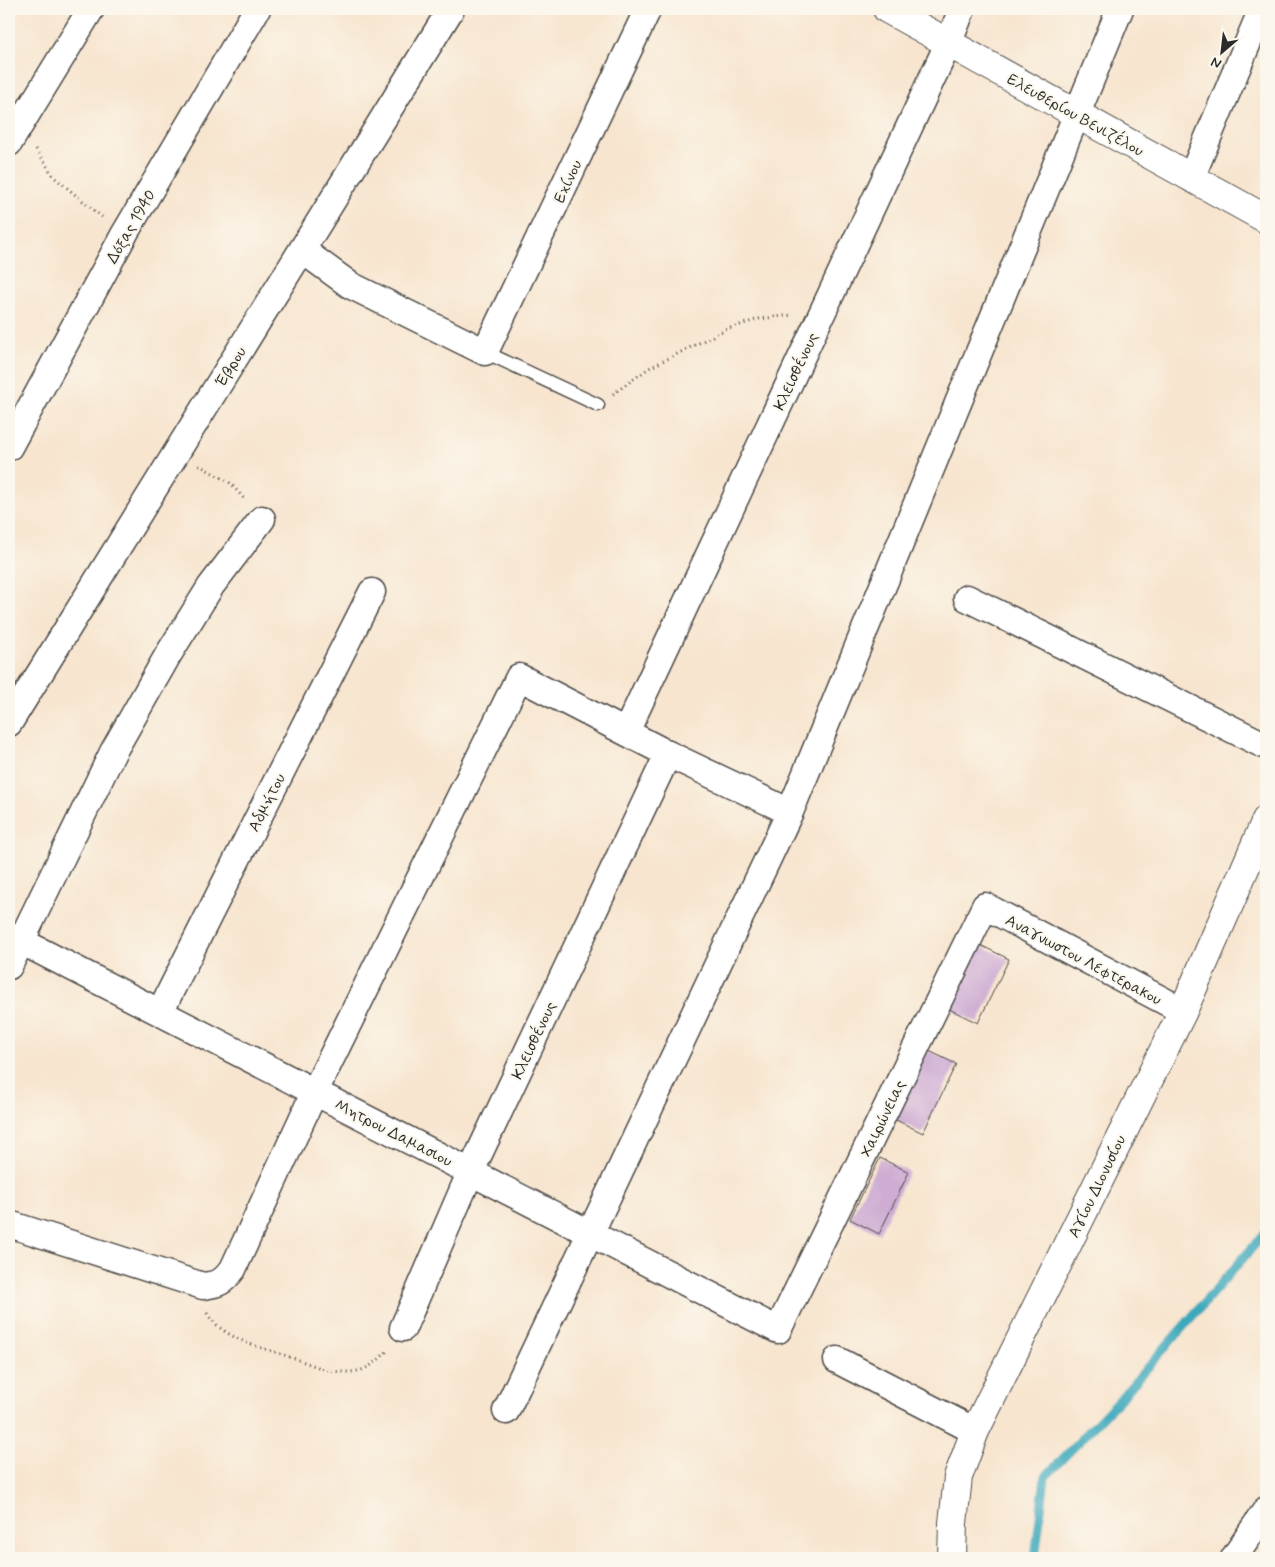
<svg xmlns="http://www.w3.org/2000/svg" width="1275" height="1567" viewBox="0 0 1275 1567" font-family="Mynerve,sans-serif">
<rect width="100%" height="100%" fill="#fbf7ec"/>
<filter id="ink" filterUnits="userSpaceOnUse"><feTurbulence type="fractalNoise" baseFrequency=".02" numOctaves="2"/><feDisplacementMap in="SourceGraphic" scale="10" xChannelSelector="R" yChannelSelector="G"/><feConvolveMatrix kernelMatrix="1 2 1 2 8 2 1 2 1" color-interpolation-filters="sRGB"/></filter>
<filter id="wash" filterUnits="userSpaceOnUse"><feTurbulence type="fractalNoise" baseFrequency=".0096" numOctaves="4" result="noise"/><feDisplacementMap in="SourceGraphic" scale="20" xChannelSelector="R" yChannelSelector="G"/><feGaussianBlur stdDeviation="1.12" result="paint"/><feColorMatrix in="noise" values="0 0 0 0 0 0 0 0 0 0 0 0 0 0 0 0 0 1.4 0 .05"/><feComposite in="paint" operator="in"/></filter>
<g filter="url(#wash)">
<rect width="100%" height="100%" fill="#f7e5cf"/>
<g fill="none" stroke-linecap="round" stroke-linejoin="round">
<path stroke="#3da9bc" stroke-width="9" d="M 1035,1558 L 1045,1477 L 1120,1399 L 1266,1232"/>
</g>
<g id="blocks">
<path fill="#ceacd3" d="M 980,945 L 1009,959 L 978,1023 L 949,1009 Z
M 925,1049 L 956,1064 L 923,1133 L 892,1118 Z
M 880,1158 L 909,1172 L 879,1234 L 850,1219 Z"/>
</g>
</g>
<g filter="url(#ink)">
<use href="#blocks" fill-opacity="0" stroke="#4a4744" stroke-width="1"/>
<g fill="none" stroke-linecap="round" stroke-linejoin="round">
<g stroke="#4a4744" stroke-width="15">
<path id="lane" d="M 485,352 L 598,405"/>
</g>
<g stroke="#4a4744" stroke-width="29">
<path id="street" d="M 9,143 L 91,9
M 1191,178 L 1262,9
M 302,250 L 350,285 L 485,352 L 648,9
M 9,447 L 125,233 L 257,9
M 967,598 L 1266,746
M 9,723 L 451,9
M 626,732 L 949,42 L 962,9
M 9,935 L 778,1330 L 985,906 L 1183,1011
M 9,966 L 113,752 L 168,655 L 211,586 L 262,519
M 160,1012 L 372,592
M 9,1224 L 203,1286 C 219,1284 223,1282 233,1269 L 315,1091 L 519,677 L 668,754 L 790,812
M 403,1328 L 471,1171 L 668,754
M 837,1360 L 975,1431
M 506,1411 L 790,812 L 1120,9
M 1234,1558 L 1266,1510"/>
</g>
<g stroke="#4a4744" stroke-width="30">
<path id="secondary" d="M 887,9 L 1266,219
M 952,1558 L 953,1523 L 958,1477 L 975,1431 L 1183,1011 L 1266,820"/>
</g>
<path stroke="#4a4744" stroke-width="3" stroke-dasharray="1 4" stroke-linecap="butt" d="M 36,149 L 54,177 L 102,217
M 613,394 L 649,368 L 727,329 L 759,319 L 792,315
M 199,465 L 230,483 L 245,500
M 207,1313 C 212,1321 218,1327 226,1332 C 244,1344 266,1349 287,1356 C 310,1363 332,1376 357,1371 C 369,1369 380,1359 388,1350"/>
<use href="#lane" stroke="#fff" stroke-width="12"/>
<use href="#street" stroke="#fff" stroke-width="26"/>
<use href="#secondary" stroke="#fff" stroke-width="28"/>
</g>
</g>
<g text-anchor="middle" stroke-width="4" stroke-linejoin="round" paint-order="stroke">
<g font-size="16" fill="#2b2b2b" stroke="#fbf7ec">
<text transform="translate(1076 114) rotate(29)" y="6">Ελευθερίου Βενιζέλου</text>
<text transform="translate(567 181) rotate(-65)" y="6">Εχίνου</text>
<text transform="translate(130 226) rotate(-60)" y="6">Δόξας 1940</text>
<text transform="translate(230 366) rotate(-58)" y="6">Έβρου</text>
<text transform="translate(795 371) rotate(-65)" y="6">Κλεισθένους</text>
<text transform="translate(266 802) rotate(-63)" y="6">Αδμήτου</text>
<text transform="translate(1084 959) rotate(28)" y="6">Αναγνωστου Λεφτερακου</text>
<text transform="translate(533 1040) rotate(-65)" y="6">Κλεισθένους</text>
<text transform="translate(882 1118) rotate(-64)" y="6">Χαιρώνειας</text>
<text transform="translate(394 1132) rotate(27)" y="6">Μητρου Δαμασιου</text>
<text transform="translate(1096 1186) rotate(-64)" y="6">Αγίου Διονυσίου</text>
</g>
</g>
<rect width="1275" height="1567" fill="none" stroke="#fbf7ec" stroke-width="30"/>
<g transform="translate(1222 52) rotate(208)" stroke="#fbf7ec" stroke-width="4" paint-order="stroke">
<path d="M0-4L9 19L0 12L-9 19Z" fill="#2b2b2b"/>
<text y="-8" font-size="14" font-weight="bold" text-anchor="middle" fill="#2b2b2b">N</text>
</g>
</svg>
